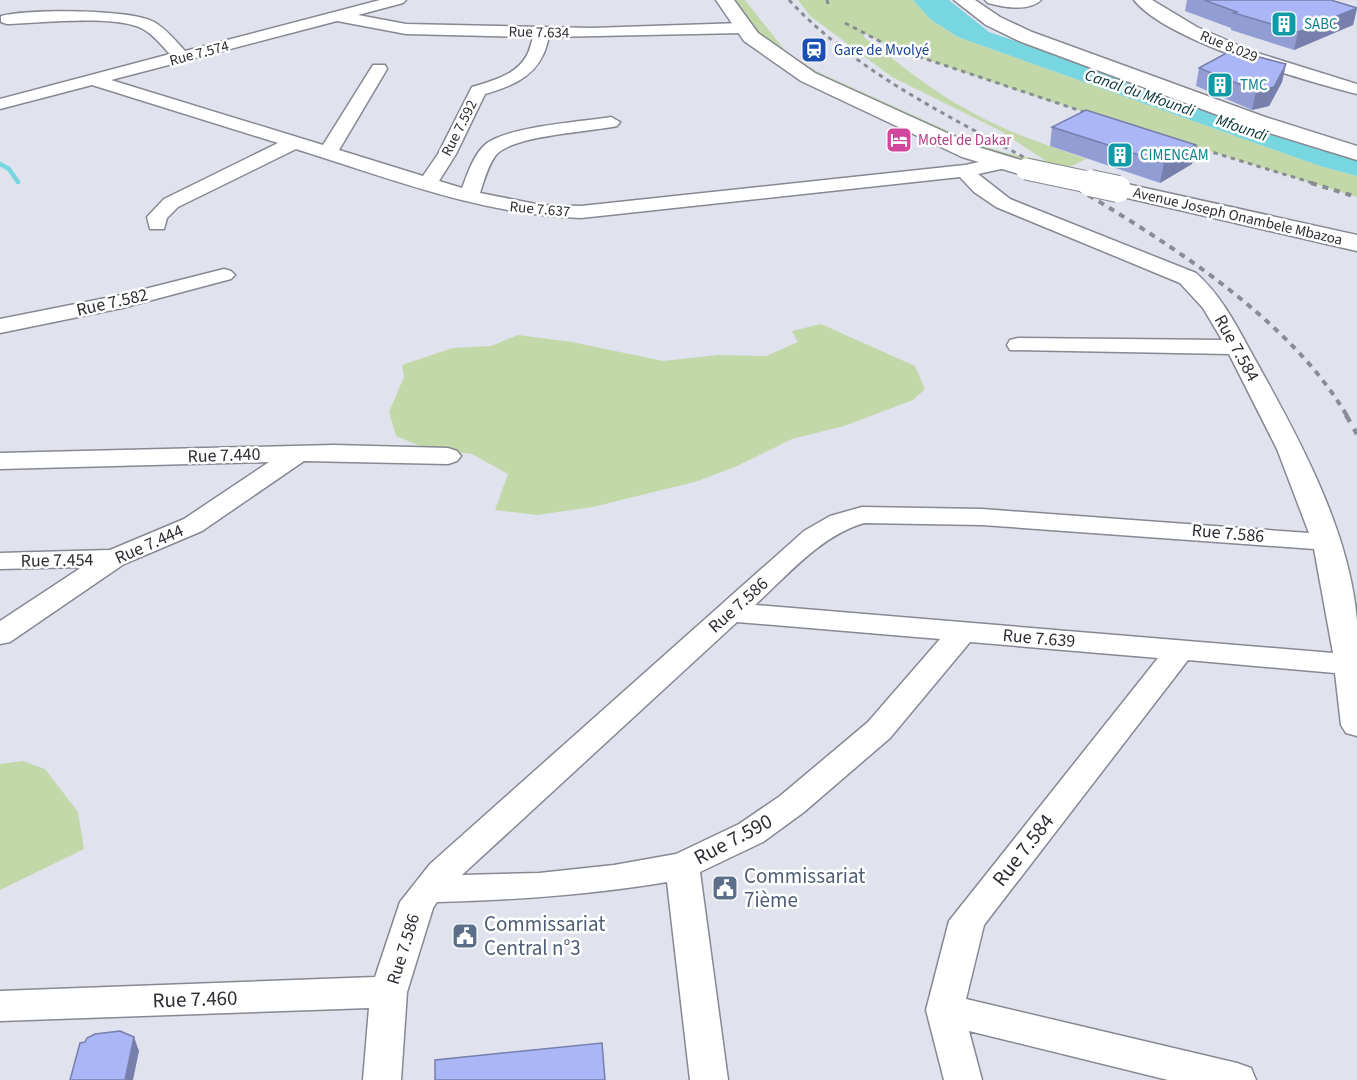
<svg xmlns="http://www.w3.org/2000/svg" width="1357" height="1080" viewBox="0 0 1357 1080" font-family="'Source Sans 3',sans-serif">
<rect width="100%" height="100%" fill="#e0e2ed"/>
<path fill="#c2d8a8" d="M 725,0 L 745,0 L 787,53 L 818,72 L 968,140 L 1002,152 L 1046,161 L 999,130 L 892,77 L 810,16 L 798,0 L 913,0 L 930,19 L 958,37 L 1320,166 L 1357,176 L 1357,197 L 1040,98 L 893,48 L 862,32 L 865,38 C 899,63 933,92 971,112 C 1007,132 1047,145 1086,159 L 1053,175 L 1026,169 L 787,65 Z
M 821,324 L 915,366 L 925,389 L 913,400 L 844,426 L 792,439 L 737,466 L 698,481 L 593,507 L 537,515 L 495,510 L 508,474 L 472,454 L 425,448 L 396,436 L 389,412 L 404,377 L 402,365 L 453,348 L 491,346 L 518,335 L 572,342 L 663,361 L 719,355 L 766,356 L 798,342 L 792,331 Z
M 23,761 L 45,769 L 78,812 L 84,849 L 0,890 L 0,764 Z"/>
<path fill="#77d6e0" d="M 913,0 L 949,0 L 989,32 L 1357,160 L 1357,176 L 1320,166 L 958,37 L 930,19 Z"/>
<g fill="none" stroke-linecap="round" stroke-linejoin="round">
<path stroke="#77d6e0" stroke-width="4.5" d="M 0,164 L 9,169 L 18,182"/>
<g stroke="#868892" stroke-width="3">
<path id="minor" d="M 380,0 L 406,0 L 403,3 L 358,15 L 406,24 L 592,28 L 742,23 L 750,28 L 742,33 L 549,37 C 547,43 546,49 543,55 C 532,79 508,87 485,94 L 456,154 L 439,181 L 462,188 C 468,173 474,153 487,143 C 512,126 580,122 611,117 L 620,122 L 617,126 C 590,132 513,135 496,155 C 488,165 484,181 480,193 L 541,205 L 581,206 L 965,165 L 1003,157 L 1010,159 L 1012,163 L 1010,167 L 978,174 L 1010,199 L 1196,273 C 1224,298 1239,331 1257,363 C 1300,440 1350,532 1357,621 C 1357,659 1357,698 1357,736 L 1346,733 L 1341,725 L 1335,673 L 1188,660 L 984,925 L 966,999 L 1237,1063 L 1251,1068 L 1256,1080 L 1168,1080 L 969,1031 L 982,1080 L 944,1080 L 926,1010 L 949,921 L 1158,658 L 970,642 L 890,738 L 804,812 L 763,842 L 700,872 L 728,1080 L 690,1080 L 667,882 C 590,895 515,900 437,902 L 433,908 L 407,992 L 401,1080 L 363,1080 L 369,1008 L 0,1021 L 0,991 L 375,977 L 400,902 L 430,864 L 804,531 L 830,516 L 862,507 L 982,509 L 1309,533 L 1277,449 L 1229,354 L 1010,350 L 1007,345 L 1010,340 L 1018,338 L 1222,340 L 1203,308 L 1180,283 L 996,207 L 974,192 L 960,177 L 581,218 C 482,215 389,178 296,149 L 178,207 L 167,218 L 164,229 L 150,229 L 147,217 L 164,199 L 278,143 L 92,85 L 0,109 L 0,99 L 170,54 C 162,46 154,35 143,29 C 117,14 39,23 7,24 L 1,22 L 1,16 C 30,9 129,9 154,22 C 166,29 176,41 185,51 ZM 337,21 L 406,34 L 533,37 C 531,43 530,50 527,55 C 517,75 491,81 472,87 L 438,154 L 423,176 L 339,150 L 387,69 L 385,65 L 373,65 L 323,145 L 111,80 ZM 864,523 L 982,525 L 1314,549 L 1333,653 L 755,605 C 788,575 820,536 864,523 ZM 737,622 L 940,639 L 868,722 L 780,796 L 739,824 L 676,854 L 614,865 L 539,873 L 462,875 Z
M 985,0 L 1041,0 C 1029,12 1002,7 988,3 Z
M 1134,0 L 1152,0 L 1197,27 L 1251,51 L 1357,84 L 1357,94 C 1306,81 1166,41 1134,0 Z
M 224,269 L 231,271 L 235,275 L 231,279 L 122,308 L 0,333 L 0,319 L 121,295 Z
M 334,445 L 448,448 L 457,451 L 461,456 L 457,461 L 448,464 L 304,461 L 202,531 L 124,564 L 10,642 L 0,644 L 0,621 L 82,567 L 0,569 L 0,553 L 110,550 L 184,519 L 269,462 L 0,469 L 0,453 Z"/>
</g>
<g stroke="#868892" stroke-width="3">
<path id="secondary" d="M 954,0 L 975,0 L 1000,17 L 1032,32 L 1265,117 L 1357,146 L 1357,160 L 1250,127 L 1019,41 L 986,25 Z"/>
</g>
<g stroke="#868892" stroke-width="3">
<path id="primary" d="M 716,0 L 734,0 L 758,33 L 815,73 L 978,147 L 1034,164 L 1038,169 L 1034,174 L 1026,176 L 962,157 L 801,81 L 744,41 Z
M 1118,182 L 1357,235 L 1357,251 L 1110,194 L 1106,189 L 1110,184 Z"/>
</g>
<use href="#minor" fill="#fff" fill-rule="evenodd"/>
<use href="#secondary" fill="#fff" fill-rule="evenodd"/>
<use href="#primary" fill="#fff" fill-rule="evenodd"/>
<path stroke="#8a8c94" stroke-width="3" stroke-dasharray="4.5 4.5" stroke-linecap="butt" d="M 789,0 C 866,83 975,127 1071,184
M 827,0 L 828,4
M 845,23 L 893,48 L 1099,117
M 1179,142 L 1316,184"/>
<path stroke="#8a8c94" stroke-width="4" stroke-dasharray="6 6" stroke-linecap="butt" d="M 1068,183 C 1164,240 1290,318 1347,416
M 1311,183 L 1357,197"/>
<path stroke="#8a8c94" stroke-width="4.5" stroke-dasharray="8 8" stroke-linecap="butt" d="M 1346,415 L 1357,434"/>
<g stroke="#868892" stroke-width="23" stroke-linecap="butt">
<path id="primary-bridge-far1" d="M 1026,169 L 1097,184"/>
</g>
<g stroke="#868892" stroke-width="28" stroke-linecap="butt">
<path id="primary-bridge" d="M 1090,183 L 1118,189"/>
</g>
<use href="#primary-bridge-far1" stroke="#fff" stroke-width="21"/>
<use href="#primary-bridge" stroke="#fff" stroke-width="26"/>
</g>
<path fill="#929dd3" d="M 1187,0 L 1331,0 L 1357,7 L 1357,9 L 1353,25 L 1294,50 L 1231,30 L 1231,28 L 1185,11 Z
M 1258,59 L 1286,64 L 1282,82 L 1269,106 L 1252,110 L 1196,86 L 1199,68 Z
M 1052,127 L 1192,164 L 1160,183 L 1050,146 Z"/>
<path fill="#777fac" d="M 1357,8 L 1353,25 L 1294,50 L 1298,32 Z
M 1286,64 L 1282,82 L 1269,106 L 1252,110 L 1256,91 Z
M 1196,145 L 1192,164 L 1160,183 L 1164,163 Z
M 134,1037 L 139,1051 L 133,1080 L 125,1080 Z"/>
<path fill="#aab6f5" stroke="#777fac" stroke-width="1.5" d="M 1204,0 L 1331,0 L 1357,8 L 1298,32 L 1234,13 L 1237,12 Z
M 1232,50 L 1258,59 L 1259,57 L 1286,64 L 1274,87 L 1256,91 L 1199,68 Z
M 1086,110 L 1196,145 L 1164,163 L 1052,127 Z
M 120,1031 L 134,1037 L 125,1080 L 70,1080 L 80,1043 L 85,1042 L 87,1038 L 95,1034 Z
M 602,1043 L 605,1080 L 435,1080 L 435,1060 Z"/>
<defs>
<g id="building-square" transform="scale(1.35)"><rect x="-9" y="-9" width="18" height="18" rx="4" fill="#0f9aa8" stroke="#fff"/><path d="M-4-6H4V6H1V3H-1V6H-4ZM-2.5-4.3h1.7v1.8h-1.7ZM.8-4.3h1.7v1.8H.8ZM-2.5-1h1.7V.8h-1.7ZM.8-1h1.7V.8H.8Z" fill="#fff"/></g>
<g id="station-square" transform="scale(1.35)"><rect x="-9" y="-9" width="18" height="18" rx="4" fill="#1a4fb4" stroke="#fff"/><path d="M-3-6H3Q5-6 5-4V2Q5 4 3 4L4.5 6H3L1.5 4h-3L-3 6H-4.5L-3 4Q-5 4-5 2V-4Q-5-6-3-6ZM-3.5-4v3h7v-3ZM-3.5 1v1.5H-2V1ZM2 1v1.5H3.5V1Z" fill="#fff"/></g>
<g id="hotel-square" transform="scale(1.35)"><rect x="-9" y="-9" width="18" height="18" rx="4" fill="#d1479c" stroke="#fff"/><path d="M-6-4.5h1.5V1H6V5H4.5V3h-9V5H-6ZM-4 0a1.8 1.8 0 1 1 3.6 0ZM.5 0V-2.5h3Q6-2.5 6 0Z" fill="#fff"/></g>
<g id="civic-square" transform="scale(1.35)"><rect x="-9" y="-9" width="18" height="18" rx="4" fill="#5c6f8a" stroke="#fff"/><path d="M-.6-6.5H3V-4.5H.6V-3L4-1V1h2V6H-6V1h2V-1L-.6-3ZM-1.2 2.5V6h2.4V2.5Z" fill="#fff"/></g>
</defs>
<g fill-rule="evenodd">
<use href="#building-square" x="1284" y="24"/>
<use href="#station-square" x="814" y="50"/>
<use href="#building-square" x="1220" y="85"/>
<use href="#hotel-square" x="899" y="140"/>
<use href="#building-square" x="1120" y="155"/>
<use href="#civic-square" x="725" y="888"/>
<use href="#civic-square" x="465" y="936"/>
</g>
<g text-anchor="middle" stroke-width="5" stroke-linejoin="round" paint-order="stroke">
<g font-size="15" fill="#0d838f" stroke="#fff" text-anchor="start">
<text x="1304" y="29">SABC</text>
<text x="1240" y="90">TMC</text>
<text x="1140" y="160">CIMENCAM</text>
</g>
<g font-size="15" fill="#2d2e33" stroke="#fff">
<text transform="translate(539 32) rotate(1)" y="5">Rue 7.634</text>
<text transform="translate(1229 46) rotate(22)" y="5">Rue 8.029</text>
<text transform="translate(199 53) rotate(-15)" y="5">Rue 7.574</text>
<text transform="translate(459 128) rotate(-63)" y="5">Rue 7.592</text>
<text transform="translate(540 209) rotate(5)" y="5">Rue 7.637</text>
<text transform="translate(1238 216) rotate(13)" y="5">Avenue Joseph Onambele Mbazoa</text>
</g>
<g font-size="15" fill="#164399" stroke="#fff" text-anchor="start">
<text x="834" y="55">Gare de Mvolyé</text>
</g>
<g font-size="15" fill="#b23c85" stroke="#fff" text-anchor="start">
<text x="918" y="145">Motel de Dakar</text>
</g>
<g font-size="16" font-style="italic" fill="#023337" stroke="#fff">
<text transform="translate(1140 92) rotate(19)" y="6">Canal du Mfoundi</text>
<text transform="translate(1242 127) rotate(19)" y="6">Mfoundi</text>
</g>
<g font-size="18" fill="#2d2e33" stroke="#fff">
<text transform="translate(112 302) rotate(-13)" y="6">Rue 7.582</text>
<text transform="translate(1237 348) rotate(61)" y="6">Rue 7.584</text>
<text transform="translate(224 455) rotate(-2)" y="6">Rue 7.440</text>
<text transform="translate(1228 533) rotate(5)" y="6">Rue 7.586</text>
<text transform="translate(149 544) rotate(-24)" y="6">Rue 7.444</text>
<text transform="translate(57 560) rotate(-1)" y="6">Rue 7.454</text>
<text transform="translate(738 605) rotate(-42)" y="6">Rue 7.586</text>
<text transform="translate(1039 638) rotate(5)" y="6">Rue 7.639</text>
<text transform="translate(403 949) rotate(-73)" y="6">Rue 7.586</text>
</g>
<g font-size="21" fill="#2d2e33" stroke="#fff">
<text transform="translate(733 839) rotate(-28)" y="7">Rue 7.590</text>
<text transform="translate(1023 850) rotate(-52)" y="7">Rue 7.584</text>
<text transform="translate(195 999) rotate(-2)" y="7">Rue 7.460</text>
</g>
<g font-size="21" fill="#4e5e75" stroke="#fff" text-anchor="start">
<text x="744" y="883">Commissariat<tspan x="744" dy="24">7ième</tspan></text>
<text x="484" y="931">Commissariat<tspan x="484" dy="24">Central n°3</tspan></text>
</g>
</g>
</svg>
